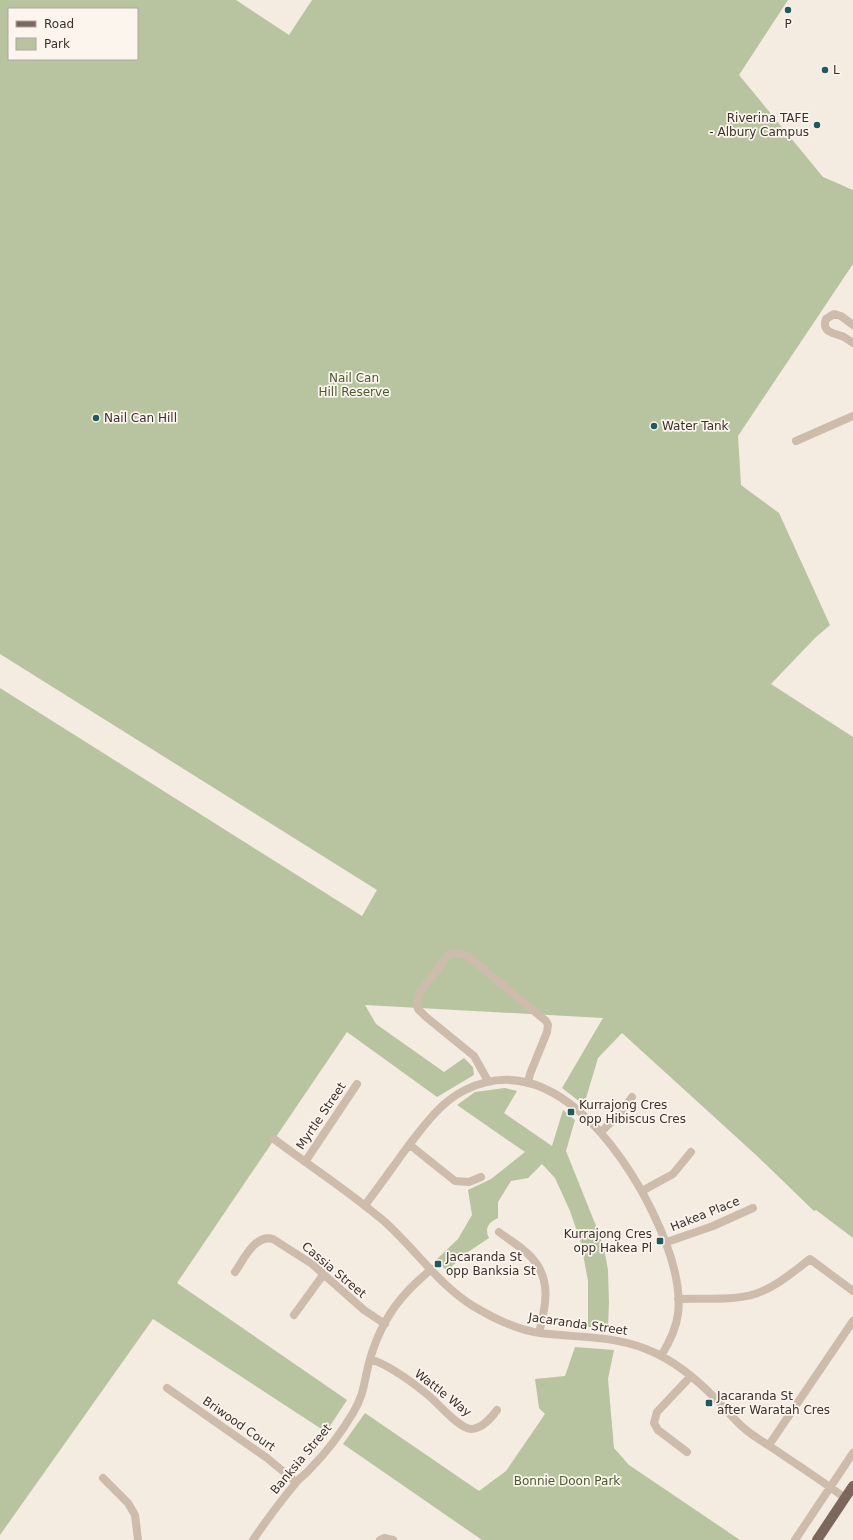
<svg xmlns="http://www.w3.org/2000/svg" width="853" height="1540" viewBox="0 0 853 1540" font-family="'DejaVu Sans',sans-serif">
<rect width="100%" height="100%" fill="#f4ebe1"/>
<path fill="#b8c4a0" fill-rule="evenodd" d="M 0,0 L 236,0 L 289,35 L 312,0 L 788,0 L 739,75 L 823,177 L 853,190 L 853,264 L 738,436 L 741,485 L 779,513 L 830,625 L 815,638 L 771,684 L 853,737 L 853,1238 L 816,1210 L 814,1211 L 756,1155 L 622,1033 L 598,1058 L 584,1105 L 562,1088 L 603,1018 L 365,1005 L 376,1024 L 444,1072 L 464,1058 L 473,1067 L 474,1075 L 437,1097 L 347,1032 L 177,1283 L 347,1400 L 326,1432 L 153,1319 L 0,1535 L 0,688 L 362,916 L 377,890 L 0,654 ZM 9,9 L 137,9 L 137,59 L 9,59 Z
M 505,1088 L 517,1091 L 504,1113 L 552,1146 L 563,1110 L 575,1120 L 566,1151 L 600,1236 L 605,1253 L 608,1270 L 609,1303 L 608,1327 L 588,1327 L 588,1281 L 581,1243 L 570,1211 L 555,1178 L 542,1164 L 528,1178 L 511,1181 L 498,1202 L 498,1218 C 489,1222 484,1228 489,1238 L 465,1254 L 447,1271 L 436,1260 L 458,1239 L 472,1215 L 468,1190 L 491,1179 L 525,1152 L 457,1105 L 475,1092 Z
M 575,1347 L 614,1350 L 608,1379 L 614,1448 L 629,1465 L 740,1540 L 482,1540 L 343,1444 L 365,1413 L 479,1491 L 506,1471 L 545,1414 L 539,1408 L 535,1379 L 565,1376 Z"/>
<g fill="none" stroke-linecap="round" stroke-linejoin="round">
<path stroke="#cdbbac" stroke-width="8" d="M 853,325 L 841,316 L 834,314 L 826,319 C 821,333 835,333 844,337 C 847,339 850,341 853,343
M 796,441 L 853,416
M 488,1081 L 474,1056 L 426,1017 L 418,1009 L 417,1004 L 419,993 L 449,954 C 457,952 461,953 469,957 L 546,1021 L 548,1025 L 547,1032 L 530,1074 L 528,1083
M 601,1132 L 622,1111 L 632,1097
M 274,1139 C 311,1167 350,1192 385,1222 C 415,1249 439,1285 473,1306 C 493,1318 517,1330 540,1333 C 577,1338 611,1335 646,1349 C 674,1360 695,1378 716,1399 C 726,1409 734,1420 745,1429 C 753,1436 762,1441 771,1447 C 796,1464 821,1480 845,1498
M 410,1145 L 455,1181 L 469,1182 L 481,1177
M 305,1162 L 357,1084
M 642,1191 L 673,1174 L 691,1152
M 365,1205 C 379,1187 392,1168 406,1149 C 423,1127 439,1103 465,1090 C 550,1048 621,1147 653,1213 C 667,1242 682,1281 678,1314 C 676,1330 669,1343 661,1356
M 499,1232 C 509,1240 522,1247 531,1257 C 552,1279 546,1306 539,1333
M 667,1242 L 713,1226 L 753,1208
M 235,1272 C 244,1259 255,1234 273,1239 L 312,1264 L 364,1310 L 385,1324
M 678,1299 C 701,1298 734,1301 755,1294 C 776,1287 793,1272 810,1259 L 853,1291
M 294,1315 L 323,1275
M 370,1359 C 389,1365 412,1382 428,1395 C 438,1403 458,1428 471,1429 C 482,1429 491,1418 497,1410
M 167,1388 L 267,1458 L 296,1482
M 769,1445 L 853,1321
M 687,1452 L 658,1430 L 654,1423 L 657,1412 L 691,1376
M 103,1478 L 128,1503 L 135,1515 L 138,1540
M 253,1540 C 266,1521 280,1502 295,1484 C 299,1478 306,1474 310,1469 C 326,1453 341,1433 353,1413 C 365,1393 364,1380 370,1359 C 377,1335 390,1310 407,1292 C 414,1284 423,1277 431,1269
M 380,1540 L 384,1538 L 393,1540
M 795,1540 L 853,1453"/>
<path stroke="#7d675c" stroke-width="10" d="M 817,1540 L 853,1486"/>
</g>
<g fill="#1f5a5e" stroke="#fbf5ee" stroke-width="1.5">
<circle cx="788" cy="10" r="4"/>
<circle cx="825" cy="70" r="4"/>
<circle cx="817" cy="125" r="4"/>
<circle cx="96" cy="418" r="4"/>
<circle cx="654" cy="426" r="4"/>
<rect x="567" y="1108" width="8" height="8" rx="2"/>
<rect x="656" y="1237" width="8" height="8" rx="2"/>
<rect x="434" y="1260" width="8" height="8" rx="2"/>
<rect x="705" y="1399" width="8" height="8" rx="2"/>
</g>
<g text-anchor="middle" stroke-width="3.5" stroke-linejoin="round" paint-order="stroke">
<g font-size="12" fill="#3b302b" stroke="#fbf5ee" text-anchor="start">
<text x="788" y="28" text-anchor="middle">P</text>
<text x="833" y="74">L</text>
<text x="809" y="122" text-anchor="end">Riverina TAFE<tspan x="809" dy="14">- Albury Campus</tspan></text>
<text x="104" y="422">Nail Can Hill</text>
<text x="662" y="430">Water Tank</text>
<text x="579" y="1109">Kurrajong Cres<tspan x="579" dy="14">opp Hibiscus Cres</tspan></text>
<text x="652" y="1238" text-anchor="end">Kurrajong Cres<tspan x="652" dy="14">opp Hakea Pl</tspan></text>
<text x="446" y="1261">Jacaranda St<tspan x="446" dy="14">opp Banksia St</tspan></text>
<text x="717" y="1400">Jacaranda St<tspan x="717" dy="14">after Waratah Cres</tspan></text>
</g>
<g font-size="12" fill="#4a5a2e" stroke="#fbf5ee">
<text x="354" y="382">Nail Can<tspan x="354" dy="14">Hill Reserve</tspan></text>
<text x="567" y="1485">Bonnie Doon Park</text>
</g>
<g font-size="12" fill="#3b302b" stroke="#fbf5ee">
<text transform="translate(321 1116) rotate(-56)" y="4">Myrtle Street</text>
<text transform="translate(705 1214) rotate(-22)" y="4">Hakea Place</text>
<text transform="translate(334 1270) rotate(40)" y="4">Cassia Street</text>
<text transform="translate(578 1324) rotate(8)" y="4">Jacaranda Street</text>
<text transform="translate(443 1393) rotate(38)" y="4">Wattle Way</text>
<text transform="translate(239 1424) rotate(35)" y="4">Briwood Court</text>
<text transform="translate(301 1459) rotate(-50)" y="4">Banksia Street</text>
</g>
</g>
<rect x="8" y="8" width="130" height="52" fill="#fbf5ee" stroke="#aea6a0"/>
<rect x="16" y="21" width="20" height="6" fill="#7d675c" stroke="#aea6a0"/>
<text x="44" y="28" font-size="12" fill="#3b302b">Road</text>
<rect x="16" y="38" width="20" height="12" fill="#b8c4a0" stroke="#aea6a0"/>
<text x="44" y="48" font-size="12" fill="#3b302b">Park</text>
</svg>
